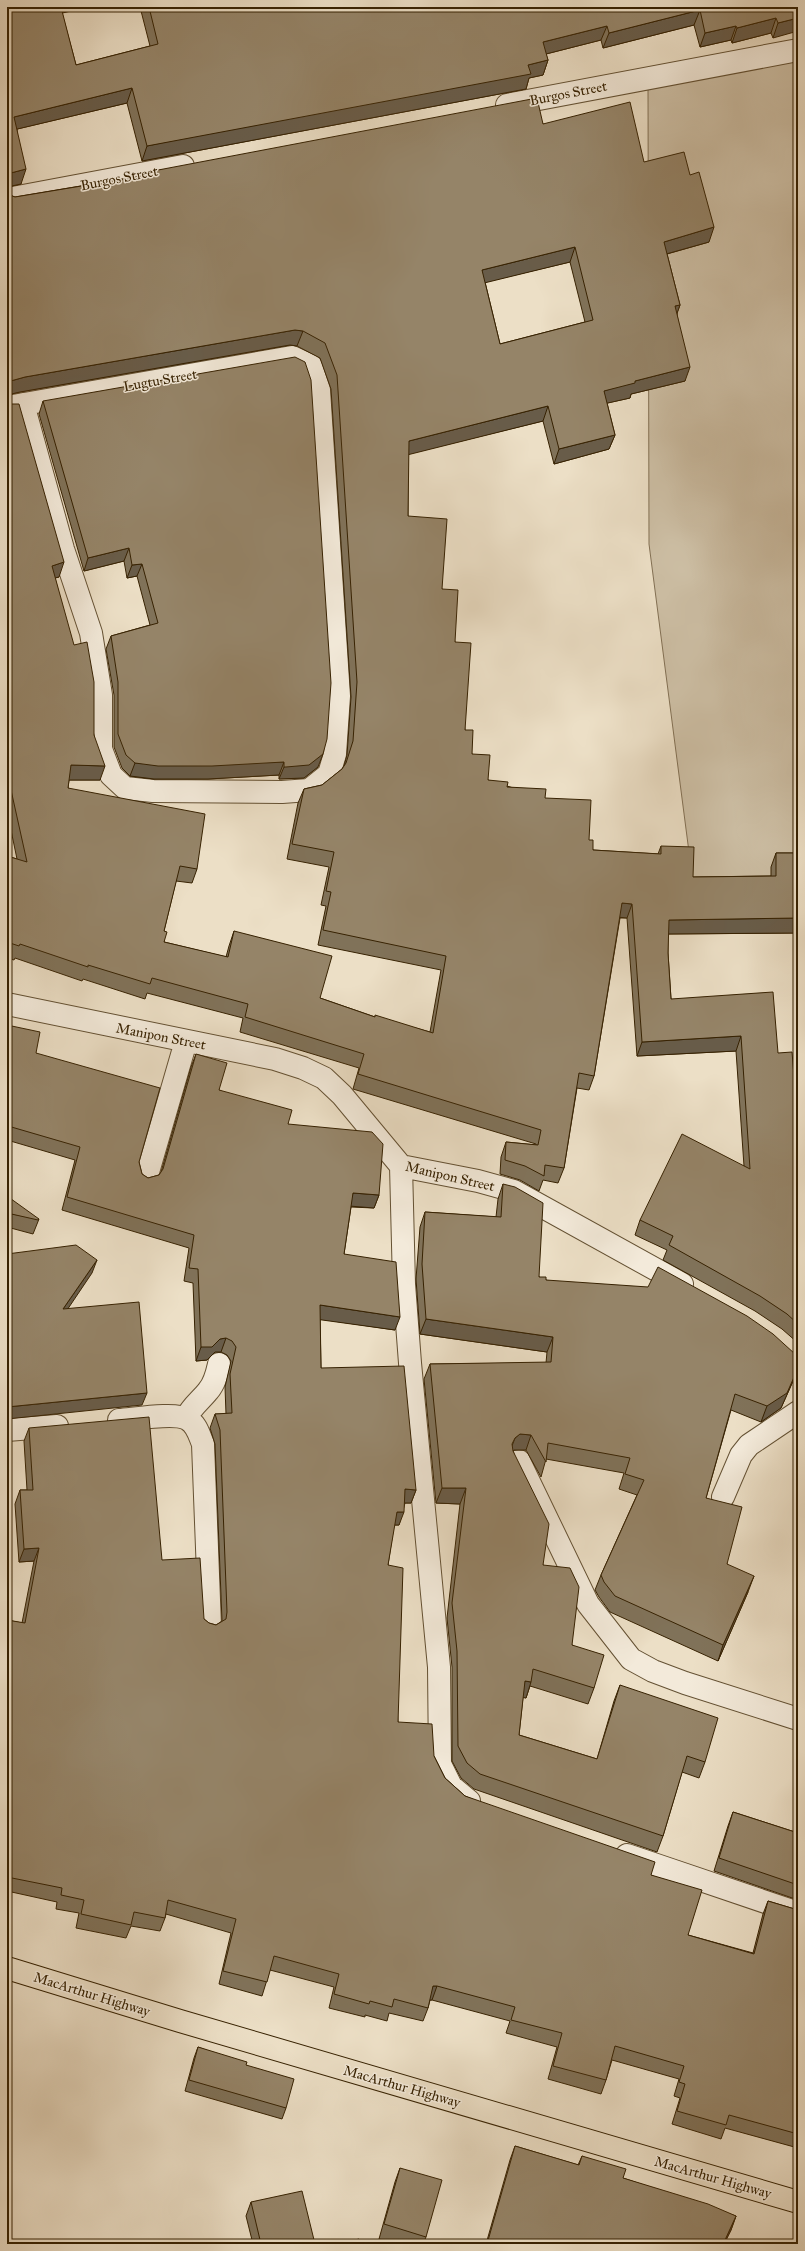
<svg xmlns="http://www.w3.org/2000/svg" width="805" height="2251" viewBox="0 0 805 2251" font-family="'IM FELL Great Primer',serif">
<rect width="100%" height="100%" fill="#ecdfc6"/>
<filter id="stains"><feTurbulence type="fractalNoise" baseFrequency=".005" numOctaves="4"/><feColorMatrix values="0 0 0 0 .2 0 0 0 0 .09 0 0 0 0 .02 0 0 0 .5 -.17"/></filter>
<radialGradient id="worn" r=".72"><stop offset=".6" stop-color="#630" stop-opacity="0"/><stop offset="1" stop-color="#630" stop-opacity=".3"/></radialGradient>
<path fill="#cdbfa5" stroke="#827054" d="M 798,47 L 798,898 L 696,906 L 649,544 L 648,87 Z"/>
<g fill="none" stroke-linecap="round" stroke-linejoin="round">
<g stroke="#645133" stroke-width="24">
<path id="minor" d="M 507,105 L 798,50
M 7,199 L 183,166
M 7,407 L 292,357 L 311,366 L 319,390 L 339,696 L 335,754 L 329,774 L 309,790 L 282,792 L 153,791 L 125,788 L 111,775 L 101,749 L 101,695 L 91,633 L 63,549 L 23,404
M 7,1004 L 275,1059 L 303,1068 L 324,1078 L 342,1095 L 401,1166 L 478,1181 L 514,1191 L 682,1284
M 401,1166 L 404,1284 L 410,1363 L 439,1667 L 440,1764 L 451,1786 L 469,1801
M 146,1179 L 186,1041
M 186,1418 C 192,1406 200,1401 208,1391 C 215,1383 217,1373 219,1364
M 119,1420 C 134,1419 175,1412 187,1419 C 197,1424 199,1435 203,1444 L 210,1626
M 7,1430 L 57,1426
M 519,1461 L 588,1604 L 631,1659 L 653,1671 L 685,1683 L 798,1719
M 723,1497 L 741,1455 L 749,1445 L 798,1412
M 627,1855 L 798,1913"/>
</g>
<g stroke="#372202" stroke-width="24">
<path id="highway" d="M 7,1968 L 180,2021 L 798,2202"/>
</g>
<use href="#minor" stroke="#f3eada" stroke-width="22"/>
<use href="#highway" stroke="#ecdfc6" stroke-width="22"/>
</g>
<path fill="#807259" stroke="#372202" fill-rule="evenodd" d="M 7,7 L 62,13 L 76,65 L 150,46 L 140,7 L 798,7 L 773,38 L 771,33 L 732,43 L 731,40 L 700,47 L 694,25 L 603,48 L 601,40 L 546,54 L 548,60 L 543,75 L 529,78 L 526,89 L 142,161 L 127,103 L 17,129 L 21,184 L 7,187 Z
M 543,124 L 644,162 L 709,242 L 667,254 L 680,305 L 677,313 L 685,381 L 631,394 L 630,398 L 607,403 L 615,435 L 609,449 L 554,464 L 543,421 L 408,454 L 408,516 L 442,589 L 455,642 L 465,730 L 472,754 L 488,780 L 545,798 L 589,840 L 593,850 L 658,854 L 661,846 L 693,877 L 771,876 L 771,867 L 776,853 L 798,853 L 798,933 L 668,934 L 668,953 L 671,999 L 778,1053 L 794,1076 L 798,1076 L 798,1343 L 782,1329 L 755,1311 L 663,1260 L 667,1250 L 635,1235 L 640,1220 L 744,1166 L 736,1051 L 637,1056 L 627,918 L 620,918 L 594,1076 L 589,1090 L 577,1088 L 564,1168 L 558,1183 L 543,1180 L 539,1191 L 520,1180 L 500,1174 L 501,1157 L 506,1142 L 536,1145 L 536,1144 L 353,1089 L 359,1068 L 240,1032 L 243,1018 L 147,993 L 145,999 L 83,979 L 82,981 L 15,958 L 14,960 L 7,958 L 7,856 L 17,859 L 7,811 L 7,403 L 59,577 L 55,578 L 94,735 L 100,780 L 69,780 L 68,788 L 197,869 L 192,883 L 176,881 L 164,931 L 164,942 L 226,957 L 229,946 L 234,931 L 320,998 L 375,1017 L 430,1032 L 441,970 L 318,945 L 326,906 L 321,905 L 329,867 L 287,859 L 298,803 L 304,789 L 322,785 L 342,769 L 344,766 L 347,755 L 351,697 L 331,389 L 320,358 L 297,346 L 290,345 L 20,392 L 7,395 L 7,194 L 15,197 L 152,174 L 153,171 ZM 570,262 L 585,322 L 500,344 L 485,282 Z
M 43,401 L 318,767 L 304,778 L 279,779 L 279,775 L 208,779 L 154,779 L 130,776 L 122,768 L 114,747 L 114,695 L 106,649 L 111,636 L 150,625 L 137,576 L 127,578 L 124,561 L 84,571 L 39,414 Z
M 7,1025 L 36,1053 L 139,1162 L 142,1174 L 148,1178 L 159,1175 L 161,1172 L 191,1067 L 196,1054 L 219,1090 L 288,1124 L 379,1195 L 374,1208 L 351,1207 L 344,1254 L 395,1330 L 320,1319 L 321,1368 L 416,1490 L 411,1503 L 405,1503 L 399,1525 L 394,1525 L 388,1565 L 398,1722 L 434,1756 L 445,1778 L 465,1796 L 651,1875 L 688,1935 L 753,1953 L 763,1914 L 768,1901 L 798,1910 L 798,2148 L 725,2128 L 721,2139 L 672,2124 L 680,2098 L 674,2096 L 679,2079 L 612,2060 L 606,2080 L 601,2094 L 548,2079 L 557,2047 L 506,2033 L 510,2021 L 432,2000 L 430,2000 L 428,2008 L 423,2021 L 389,2013 L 387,2021 L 365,2015 L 365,2017 L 329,2008 L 334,1987 L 270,1970 L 262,1996 L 219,1984 L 231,1933 L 166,1914 L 165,1918 L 160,1931 L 131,1926 L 126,1938 L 76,1928 L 79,1913 L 56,1909 L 57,1902 L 7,1891 L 7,1620 L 22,1623 L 34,1561 L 19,1562 L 15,1504 L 20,1490 L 27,1490 L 24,1441 L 29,1428 L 162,1560 L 204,1619 L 209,1623 L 216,1625 L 222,1621 L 215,1444 L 210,1428 L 215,1414 L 226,1414 L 225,1387 L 231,1361 L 227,1355 L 221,1352 L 215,1352 L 207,1360 L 196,1361 L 193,1283 L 184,1281 L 189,1248 L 62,1210 L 75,1160 L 7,1140 Z
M 503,1184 L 539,1277 L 546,1280 L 798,1355 L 798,1370 L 781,1408 L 761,1422 L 731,1410 L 706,1498 L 727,1564 L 748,1592 L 718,1661 L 610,1612 L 599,1597 L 595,1590 L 601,1575 L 637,1495 L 619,1489 L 624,1473 L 546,1459 L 541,1477 L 526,1450 L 513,1450 L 543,1565 L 572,1645 L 594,1688 L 588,1704 L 530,1686 L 526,1698 L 523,1697 L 519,1735 L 597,1759 L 614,1701 L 620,1685 L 705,1762 L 699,1778 L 682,1772 L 663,1836 L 657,1852 L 474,1789 L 461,1778 L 452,1761 L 452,1667 L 447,1618 L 460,1504 L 436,1503 L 424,1379 L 430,1364 L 546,1363 L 547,1352 L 420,1334 L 416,1279 L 420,1227 L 425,1212 L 496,1217 L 498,1199 Z
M 7,1213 L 39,1219 L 33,1234 L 7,1227 Z
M 733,1812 L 798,1833 L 798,1900 L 714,1871 L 728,1826 Z
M 198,2047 L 246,2065 L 286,2108 L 282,2119 L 185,2091 L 194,2058 Z
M 515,2146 L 578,2165 L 582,2156 L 623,2178 L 736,2216 L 731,2230 L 726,2240 L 734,2244 L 486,2244 L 510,2160 Z
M 400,2168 L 426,2237 L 423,2244 L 397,2244 L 379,2239 L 395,2182 Z
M 251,2202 L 315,2244 L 253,2244 L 246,2216 Z"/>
<path fill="#685c49" stroke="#372202" d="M 57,7 L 88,7 L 54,15 Z
M 700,10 L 694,25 L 603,48 L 609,33 Z
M 776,18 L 771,33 L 732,43 L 737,28 Z
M 798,18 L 798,31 L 773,38 L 778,23 Z
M 607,26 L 601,40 L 538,56 L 543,42 Z
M 736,26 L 731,40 L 700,47 L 705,33 Z
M 548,60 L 543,75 L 529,78 L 526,89 L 142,161 L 147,146 L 528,65 Z
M 132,88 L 127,103 L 9,131 L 14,117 Z
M 26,169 L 21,184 L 7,187 L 7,174 Z
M 714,227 L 709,242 L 659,256 L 664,242 Z
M 575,247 L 570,262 L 476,285 L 482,270 Z
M 680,305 L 675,319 L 675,306 Z
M 295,330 L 303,331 L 297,346 L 290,345 L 20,392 L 7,395 L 7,382 L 25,377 Z
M 690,367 L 685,381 L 631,394 L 630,398 L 599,405 L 604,391 L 635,381 Z
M 548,406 L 543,421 L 403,456 L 409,441 Z
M 615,435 L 609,449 L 554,464 L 559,449 Z
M 129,548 L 124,561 L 84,571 L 88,558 Z
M 64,562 L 59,577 L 47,580 L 52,566 Z
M 142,564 L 137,576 L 127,578 L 132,565 Z
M 323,754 L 318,767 L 304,778 L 279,779 L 284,767 Z
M 284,762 L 279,775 L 208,779 L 154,779 L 130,776 L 135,763 Z
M 71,765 L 105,766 L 100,780 L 65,780 Z
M 622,903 L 632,904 L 627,918 L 617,917 Z
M 798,918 L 798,933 L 663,934 L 669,920 Z
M 741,1036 L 736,1051 L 637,1056 L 642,1042 Z
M 353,1193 L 379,1195 L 374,1208 L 349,1206 Z
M 97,1260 L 92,1273 L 59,1322 L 63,1309 Z
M 320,1305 L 400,1317 L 395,1330 L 315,1319 Z
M 426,1319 L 553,1337 L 547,1352 L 420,1334 Z
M 226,1338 L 221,1352 L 215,1352 L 207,1360 L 196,1361 L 201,1347 L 220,1339 Z
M 798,1368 L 797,1372 L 781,1408 L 761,1422 L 767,1406 Z
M 147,1393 L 142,1405 L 7,1419 L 7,1407 Z
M 520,1434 L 531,1435 L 526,1450 L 514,1450 L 509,1454 L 515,1438 Z
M 442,1488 L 466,1488 L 460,1504 L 436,1503 Z
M 405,1489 L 416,1490 L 411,1503 L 400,1503 Z
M 397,1512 L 404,1512 L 399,1525 L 392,1525 Z
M 39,1548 L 34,1561 L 19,1562 L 24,1549 Z
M 754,1576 L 748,1592 L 718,1661 L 723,1645 Z
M 525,1681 L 531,1682 L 526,1698 L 520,1697 Z
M 433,1986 L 437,1986 L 432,2000 L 428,2000 Z
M 736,2216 L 731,2230 L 724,2244 L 725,2240 Z"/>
<path fill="#958468" stroke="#372202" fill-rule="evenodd" d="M 7,7 L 61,7 L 76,65 L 158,44 L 149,7 L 798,7 L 798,18 L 778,23 L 776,18 L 737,28 L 736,26 L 705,33 L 700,10 L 609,33 L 607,26 L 543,42 L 548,60 L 528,65 L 531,74 L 147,146 L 132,88 L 14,117 L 26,169 L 7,174 Z
M 537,98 L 543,124 L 630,102 L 644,162 L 684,152 L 690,175 L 699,172 L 714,227 L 664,242 L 680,305 L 675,306 L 690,367 L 635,381 L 635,383 L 604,391 L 615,435 L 559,449 L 548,406 L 409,441 L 408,516 L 447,519 L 442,589 L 458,590 L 455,642 L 471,643 L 465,730 L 473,730 L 472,754 L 490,755 L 488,780 L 508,782 L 507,787 L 546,789 L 545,798 L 591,800 L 589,840 L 593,840 L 593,850 L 661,854 L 661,846 L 694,847 L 693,877 L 776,876 L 776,853 L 798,853 L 798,918 L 669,920 L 668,953 L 671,999 L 773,992 L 778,1053 L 792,1052 L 794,1076 L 798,1076 L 798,1324 L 787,1314 L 760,1296 L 669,1245 L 673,1236 L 640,1220 L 682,1134 L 750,1169 L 741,1036 L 642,1042 L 632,904 L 622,903 L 594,1076 L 579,1073 L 564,1168 L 545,1165 L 544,1176 L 525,1166 L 505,1160 L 506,1142 L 538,1145 L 541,1130 L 358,1074 L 364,1054 L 245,1017 L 248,1004 L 152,978 L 150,984 L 88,965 L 88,967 L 20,944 L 19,946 L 7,942 L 7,856 L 27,862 L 9,781 L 7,782 L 7,403 L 8,404 L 19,404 L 64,562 L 52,566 L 74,645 L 87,642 L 94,682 L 94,735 L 105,766 L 71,765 L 68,788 L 205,814 L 197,869 L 180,866 L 164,931 L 167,932 L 164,942 L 228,957 L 234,931 L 332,956 L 320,998 L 375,1017 L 375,1015 L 433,1033 L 446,956 L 323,930 L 331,892 L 326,891 L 334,852 L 292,844 L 304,789 L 322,785 L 342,769 L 346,763 L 353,741 L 357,682 L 337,375 L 325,343 L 303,331 L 295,330 L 25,377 L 7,382 L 7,194 L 15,197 L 154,174 L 153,171 ZM 575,247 L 593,320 L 500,344 L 482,270 Z
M 295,357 L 305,362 L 311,380 L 331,683 L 327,739 L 323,754 L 309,765 L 286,767 L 284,767 L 284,762 L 212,766 L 158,766 L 135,763 L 126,755 L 118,734 L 118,682 L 111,636 L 158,623 L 142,564 L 132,565 L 129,548 L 88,558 L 43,401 Z
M 7,1025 L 40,1032 L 36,1053 L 160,1088 L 139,1162 L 142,1174 L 148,1178 L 159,1175 L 163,1169 L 196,1054 L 227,1063 L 219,1090 L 292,1110 L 288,1124 L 372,1132 L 383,1144 L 379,1195 L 353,1193 L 344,1254 L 396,1262 L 400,1317 L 320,1305 L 321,1368 L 404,1366 L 416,1490 L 405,1489 L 404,1512 L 397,1512 L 388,1565 L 403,1568 L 398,1722 L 432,1724 L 434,1756 L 445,1778 L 465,1796 L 655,1862 L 651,1875 L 702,1890 L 688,1935 L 754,1954 L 768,1901 L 798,1910 L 798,2134 L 729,2115 L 726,2125 L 677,2111 L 685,2084 L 679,2082 L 684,2066 L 615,2046 L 606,2080 L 553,2066 L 562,2033 L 511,2020 L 515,2007 L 437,1986 L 433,1986 L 428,2008 L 394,1999 L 392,2007 L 370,2001 L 369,2004 L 334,1994 L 339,1974 L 274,1956 L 267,1982 L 223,1971 L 236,1919 L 168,1900 L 165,1918 L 134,1912 L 131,1925 L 81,1914 L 84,1900 L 61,1895 L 62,1888 L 7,1877 L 7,1620 L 25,1623 L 39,1548 L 24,1549 L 20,1490 L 33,1490 L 29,1428 L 149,1417 L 162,1560 L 200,1558 L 204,1619 L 209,1623 L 216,1625 L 226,1619 L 227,1612 L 220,1430 L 215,1414 L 232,1413 L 230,1374 L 236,1347 L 232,1341 L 226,1338 L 220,1339 L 212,1347 L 201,1347 L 198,1269 L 189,1268 L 194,1235 L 67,1197 L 80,1147 L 8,1126 L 7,1128 Z
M 503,1184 L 515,1187 L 543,1203 L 539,1277 L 546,1277 L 546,1280 L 648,1287 L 658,1267 L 747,1316 L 773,1334 L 795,1354 L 798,1355 L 798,1368 L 787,1393 L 767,1406 L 735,1394 L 706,1498 L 742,1507 L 727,1564 L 754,1576 L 723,1645 L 615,1596 L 604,1582 L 601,1575 L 644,1480 L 625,1474 L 630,1458 L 548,1443 L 546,1462 L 531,1435 L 520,1434 L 515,1438 L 512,1444 L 513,1451 L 549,1524 L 543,1565 L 570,1568 L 579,1587 L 572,1645 L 604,1655 L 594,1688 L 533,1669 L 531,1682 L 525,1681 L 519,1735 L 597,1759 L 620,1685 L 718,1718 L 705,1762 L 687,1756 L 663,1836 L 480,1774 L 467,1763 L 458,1746 L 457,1651 L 452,1603 L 466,1488 L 442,1488 L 430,1364 L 551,1362 L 553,1337 L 426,1319 L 422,1264 L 425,1212 L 501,1217 Z
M 7,1196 L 39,1219 L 38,1220 L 7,1213 Z
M 76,1245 L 97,1260 L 63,1309 L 139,1302 L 147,1393 L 7,1407 L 7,1254 Z
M 733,1812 L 798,1833 L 798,1885 L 719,1858 Z
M 198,2047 L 247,2062 L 246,2065 L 294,2079 L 286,2108 L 189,2080 Z
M 515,2146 L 579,2165 L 582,2156 L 626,2169 L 623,2178 L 708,2204 L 736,2216 L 725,2240 L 734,2244 L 487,2244 Z
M 400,2168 L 442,2180 L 426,2237 L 384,2224 Z
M 302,2191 L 315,2244 L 261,2244 L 251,2202 Z
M 359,2239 L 360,2244 L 338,2244 Z"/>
<g text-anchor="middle" stroke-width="3" stroke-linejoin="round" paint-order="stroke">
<g font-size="14" fill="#372202" stroke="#f3eada">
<text transform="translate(568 93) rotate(-11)" y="5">Burgos Street</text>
<text transform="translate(119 178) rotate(-11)" y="5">Burgos Street</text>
<text transform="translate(160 380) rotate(-10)" y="5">Lugtu Street</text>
<text transform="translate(161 1036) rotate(11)" y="5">Manipon Street</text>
<text transform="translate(450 1176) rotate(13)" y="5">Manipon Street</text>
<text transform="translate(92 1994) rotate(17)" y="5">MacArthur Highway</text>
<text transform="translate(402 2086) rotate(16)" y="5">MacArthur Highway</text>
<text transform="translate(713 2177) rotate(16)" y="5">MacArthur Highway</text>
</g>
</g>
<rect width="805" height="2251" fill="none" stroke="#ecdfc6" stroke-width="24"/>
<rect x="8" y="8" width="789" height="2235" fill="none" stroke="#372202" stroke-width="2"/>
<rect x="12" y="12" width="781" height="2227" fill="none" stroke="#372202"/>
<rect width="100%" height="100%" filter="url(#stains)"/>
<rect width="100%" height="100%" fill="url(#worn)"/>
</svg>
